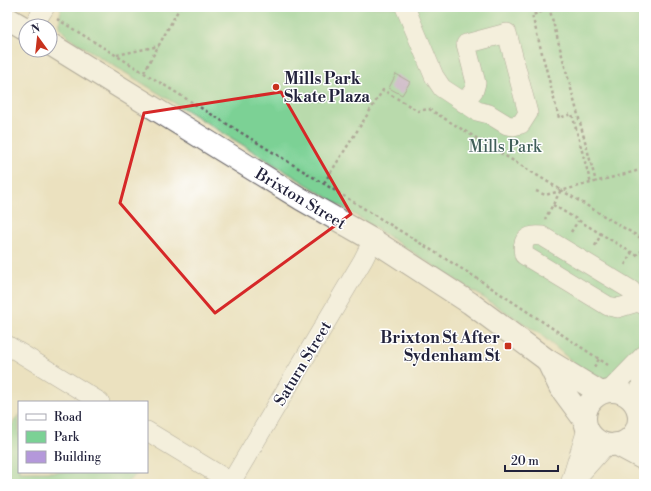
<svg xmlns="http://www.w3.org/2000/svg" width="651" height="491" viewBox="0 0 651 491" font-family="'Libre Bodoni',serif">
<rect width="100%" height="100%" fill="#fff"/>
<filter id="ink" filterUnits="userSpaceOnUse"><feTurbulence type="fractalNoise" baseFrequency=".025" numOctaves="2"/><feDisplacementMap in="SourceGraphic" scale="8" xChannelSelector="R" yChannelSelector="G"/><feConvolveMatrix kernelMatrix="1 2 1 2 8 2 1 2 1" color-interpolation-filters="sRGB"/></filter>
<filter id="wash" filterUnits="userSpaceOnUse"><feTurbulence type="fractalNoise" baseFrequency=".012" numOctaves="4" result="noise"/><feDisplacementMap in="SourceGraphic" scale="16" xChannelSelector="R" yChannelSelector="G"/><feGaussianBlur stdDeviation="0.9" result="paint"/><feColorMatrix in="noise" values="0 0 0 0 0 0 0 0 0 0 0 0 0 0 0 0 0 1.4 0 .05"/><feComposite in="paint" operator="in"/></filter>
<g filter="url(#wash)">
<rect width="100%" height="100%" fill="#ebe1bf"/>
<path fill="#7bd195" stroke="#4e7a68" d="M 61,7 L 644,7 L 644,397 L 611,377 L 603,379 L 580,368 L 540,334 L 319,192 L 69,38 L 60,28 L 60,15 Z
M 19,414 L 19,472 L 139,472 L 125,484 L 7,484 L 7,433 Z"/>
<g id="blocks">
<path fill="#b498da" d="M 396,74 L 410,82 L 402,95 L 389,88 Z"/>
</g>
</g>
<g filter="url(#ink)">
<use href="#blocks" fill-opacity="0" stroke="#686569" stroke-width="1"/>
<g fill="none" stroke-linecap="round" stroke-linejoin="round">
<g stroke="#686569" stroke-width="20">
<path id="minor" d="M 405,7 L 434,76 L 442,88 L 477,111 L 489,114 L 507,125 L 513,126 L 521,124 L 528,113 L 507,33 L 466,44 L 476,83 L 474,90 L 464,103
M 33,26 L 45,7
M 638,302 L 618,308 L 608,306 L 524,255 C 521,240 527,234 542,236 L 631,290 L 638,302 L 644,305
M 7,345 L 100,402
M 610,390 L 644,355
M 637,406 L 644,370
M 147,431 L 231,482
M 573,482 L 607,444
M 230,484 L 363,260 L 373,240
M 570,484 L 587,429"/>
</g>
<g stroke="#686569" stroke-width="24">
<path id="major" d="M 7,18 L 26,29
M 50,44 L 301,199 L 373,240 L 470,303 L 547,360 L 601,393
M 547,360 L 560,387 L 585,421
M585 418a27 27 0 1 1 54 0a27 27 0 1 1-54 0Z
M 616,444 L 644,459"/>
</g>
<path stroke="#686569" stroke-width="2.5" stroke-dasharray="3 3" stroke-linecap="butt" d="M 543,7 L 544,11 L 532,15 L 559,118 L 572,114 L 591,184
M 549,7 L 596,182
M 57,19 L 475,277 L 608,365
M 117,55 L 159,46
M 144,72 L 180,7
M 324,183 L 383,90 L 418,111 L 429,109 L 561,190 L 545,219
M 561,190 L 644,240
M 536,191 L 545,195 L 644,169
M 553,205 L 636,255 L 644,249
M 571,232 L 578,221
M 595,246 L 601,234
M 625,265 L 632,252
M 594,367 L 599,359"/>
<use href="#minor" stroke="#fff" stroke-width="19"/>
<use href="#major" stroke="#fff" stroke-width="22"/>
</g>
</g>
<path d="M0 0H651V491H0ZM 281,92 L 351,214 L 215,313 L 120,203 L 144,113 Z" fill="#ebe1bf" fill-opacity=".55" fill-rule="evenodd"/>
<path fill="none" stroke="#d62828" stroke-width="3" stroke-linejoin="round" d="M 281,92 L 351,214 L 215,313 L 120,203 L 144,113 Z"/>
<g fill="#c8321e" stroke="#fff" stroke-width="1.5">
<circle cx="276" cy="87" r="4"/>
<rect x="504" y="342" width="8" height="8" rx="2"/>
</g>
<g text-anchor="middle" stroke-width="3" stroke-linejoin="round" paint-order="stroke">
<g font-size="16" font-weight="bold" fill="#22223b" stroke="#fff" text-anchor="start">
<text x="284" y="84">Mills Park<tspan x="284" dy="18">Skate Plaza</tspan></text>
<text x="500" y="343" text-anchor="end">Brixton St After<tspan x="500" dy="18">Sydenham St</tspan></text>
</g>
<g font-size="16" fill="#415f5a" stroke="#fff">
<text x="505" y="152">Mills Park</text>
</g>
<g font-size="16" fill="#22223b" stroke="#fff">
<text transform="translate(301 198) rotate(31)" y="6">Brixton Street</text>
<text transform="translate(302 363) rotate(-59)" y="6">Saturn Street</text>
</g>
</g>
<rect width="651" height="491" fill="none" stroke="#fff" stroke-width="24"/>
<rect x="18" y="401" width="130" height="72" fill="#ffffff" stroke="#a7a7b1"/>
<rect x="26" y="414" width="20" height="6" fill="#ffffff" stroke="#a7a7b1"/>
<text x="54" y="421" font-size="12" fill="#22223b">Road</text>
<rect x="26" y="431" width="20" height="12" fill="#7bd195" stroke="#a7a7b1"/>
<text x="54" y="441" font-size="12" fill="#22223b">Park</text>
<rect x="26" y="451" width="20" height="12" fill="#b498da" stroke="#a7a7b1"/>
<text x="54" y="461" font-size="12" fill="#22223b">Building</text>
<g transform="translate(38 38) rotate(345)"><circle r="19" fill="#ffffff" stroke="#a7a7b1"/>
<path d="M0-3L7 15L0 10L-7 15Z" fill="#c8321e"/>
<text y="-6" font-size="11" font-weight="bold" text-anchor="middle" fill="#22223b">N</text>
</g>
<path d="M505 465v6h53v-6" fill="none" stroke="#22223b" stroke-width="2"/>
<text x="511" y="465" font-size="12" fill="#22223b" stroke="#ffffff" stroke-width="3" paint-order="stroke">20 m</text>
</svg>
